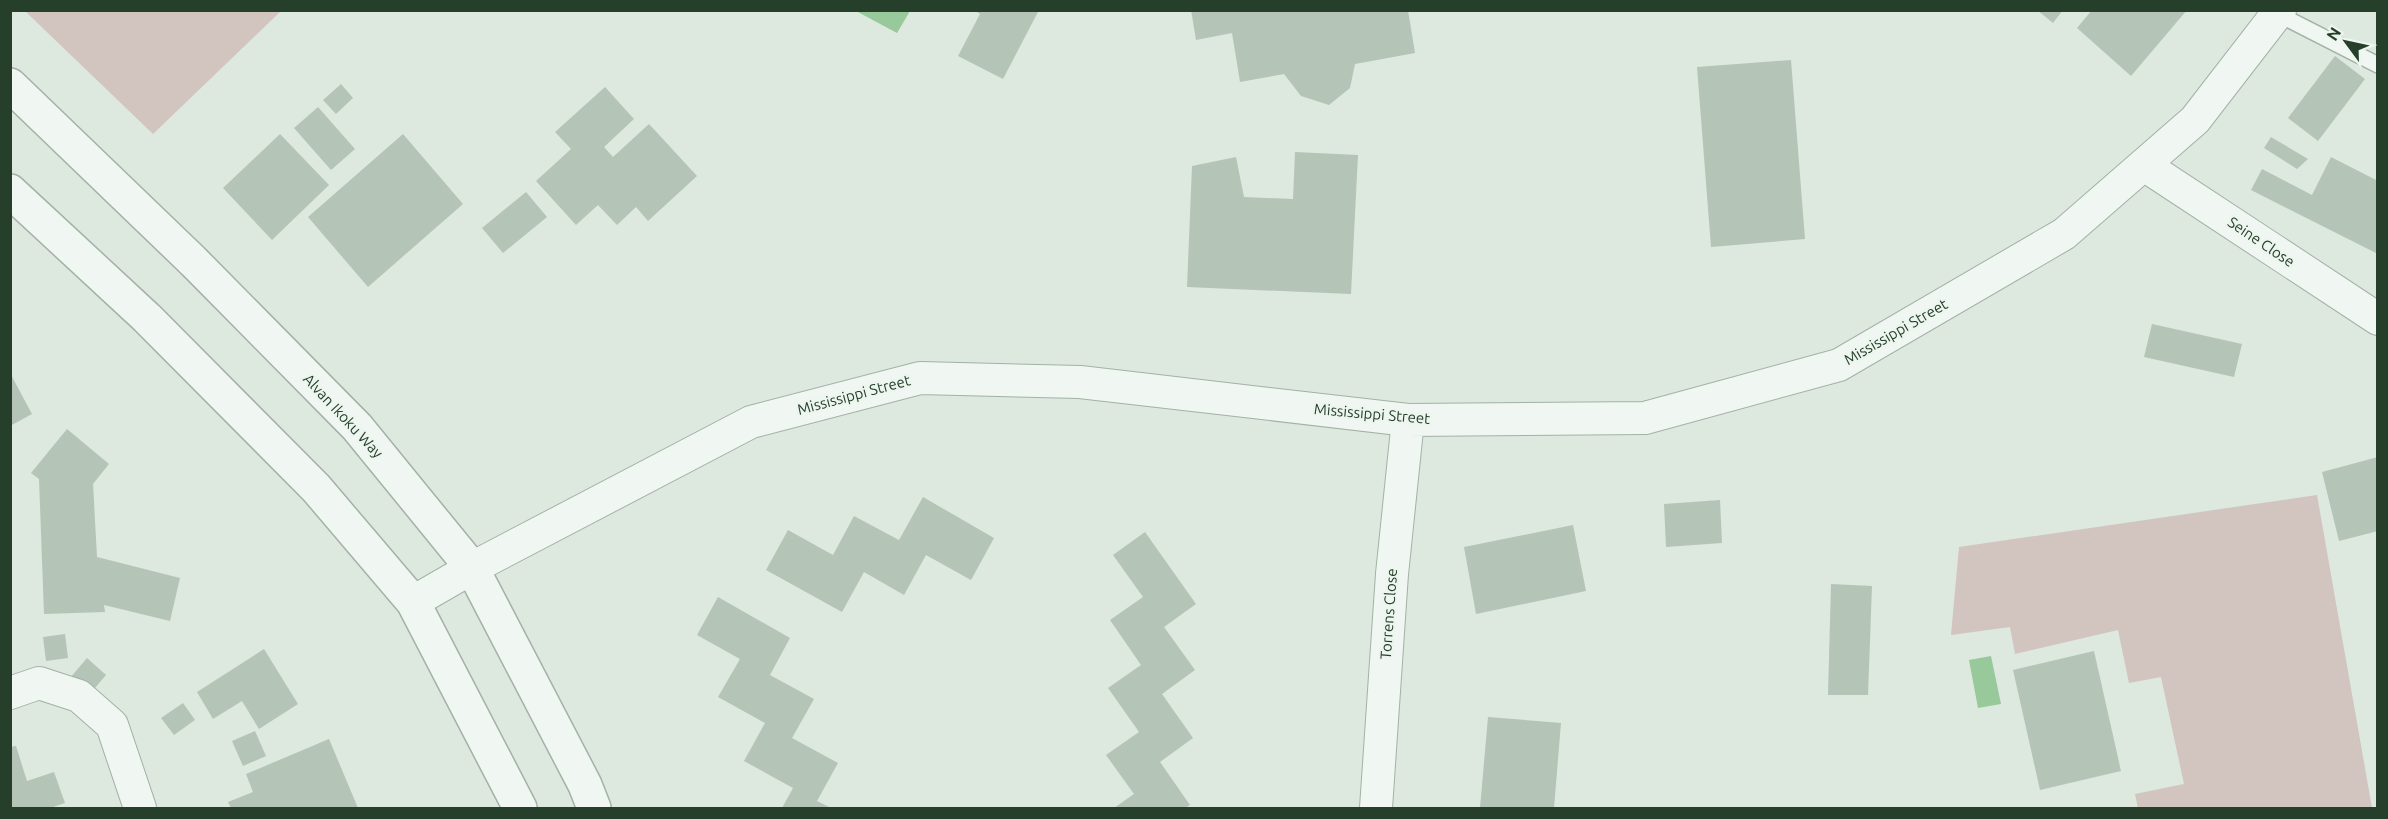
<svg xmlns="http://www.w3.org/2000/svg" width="2388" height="819" viewBox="0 0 2388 819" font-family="Ubuntu,sans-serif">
<rect width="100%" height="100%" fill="#dde8df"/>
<path fill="#d2c4be" d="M 25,11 L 281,11 L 153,134 Z
M 2317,495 L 2372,808 L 2138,808 L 2135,794 L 2184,784 L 2161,677 L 2129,683 L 2118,630 L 2015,654 L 2010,627 L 1951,635 L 1959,547 Z"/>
<path fill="#97c99b" d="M 856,11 L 910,11 L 897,33 Z
M 1991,656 L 2001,704 L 1978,708 L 1969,660 Z"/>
<path fill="#b4c4b7" d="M 974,10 L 1039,10 L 1003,79 L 958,56 L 980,14 Z
M 1191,10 L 1408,10 L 1415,53 L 1355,64 L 1350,88 L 1329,105 L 1301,96 L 1284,74 L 1240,82 L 1232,33 L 1196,40 Z
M 2037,10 L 2063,10 L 2053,23 Z
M 2092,10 L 2187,10 L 2131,76 L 2077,28 Z
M 2335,56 L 2365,79 L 2318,141 L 2288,118 Z
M 1791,60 L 1805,239 L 1711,247 L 1697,67 Z
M 341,84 L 353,98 L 336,114 L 323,100 Z
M 605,87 L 634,119 L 604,147 L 613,157 L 649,124 L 697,176 L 648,221 L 636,207 L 617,225 L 598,205 L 576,225 L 536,181 L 571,149 L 555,132 Z
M 318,107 L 355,149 L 331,170 L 294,128 Z
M 280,134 L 329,185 L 272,240 L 223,188 Z
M 403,134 L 463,204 L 368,287 L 308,217 Z
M 2271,137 L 2308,159 L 2297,169 L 2264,148 Z
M 1295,152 L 1358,155 L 1351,294 L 1187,287 L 1192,166 L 1236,157 L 1244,197 L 1293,199 Z
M 2331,157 L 2378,181 L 2378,254 L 2251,190 L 2262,169 L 2312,195 Z
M 526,192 L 547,217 L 503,253 L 482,228 Z
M 2152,324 L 2242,344 L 2234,377 L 2144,357 Z
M 10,373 L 32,414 L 10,426 Z
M 67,429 L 109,464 L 93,484 L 97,557 L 180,578 L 170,621 L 104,605 L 105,612 L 44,614 L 39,479 L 31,473 Z
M 2378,457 L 2378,531 L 2339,541 L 2322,472 Z
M 923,497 L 994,538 L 971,580 L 926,555 L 904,595 L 864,572 L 842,612 L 766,570 L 788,530 L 833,555 L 854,516 L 899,540 Z
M 1720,500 L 1722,543 L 1666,547 L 1664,504 Z
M 1573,525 L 1586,591 L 1476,614 L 1464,547 Z
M 1145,532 L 1196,604 L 1164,627 L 1195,670 L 1162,694 L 1193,738 L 1160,762 L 1190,805 L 1185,808 L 1114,808 L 1134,794 L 1106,755 L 1139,732 L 1108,688 L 1141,665 L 1110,620 L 1143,597 L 1113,555 Z
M 1831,584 L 1872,586 L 1868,695 L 1828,695 Z
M 718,597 L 790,638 L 770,675 L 814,699 L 792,738 L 838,763 L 817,801 L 831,808 L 782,808 L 793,788 L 744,761 L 765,723 L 718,697 L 740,659 L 697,635 Z
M 65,634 L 68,658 L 46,661 L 43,637 Z
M 264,649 L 298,704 L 259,729 L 242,701 L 213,719 L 197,692 Z
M 2094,651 L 2121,771 L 2040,790 L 2013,670 Z
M 87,658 L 106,675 L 89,695 L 70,678 Z
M 183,703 L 195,720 L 174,735 L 161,718 Z
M 1488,717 L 1561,723 L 1554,808 L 1480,808 Z
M 255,731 L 266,756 L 243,766 L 232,741 Z
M 329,739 L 358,808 L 231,808 L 228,802 L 253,792 L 246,774 Z
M 16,746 L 27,781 L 54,772 L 65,803 L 50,808 L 10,808 L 10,747 Z"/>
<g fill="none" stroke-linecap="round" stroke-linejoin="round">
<g stroke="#a2b2a5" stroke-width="18">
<path id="service" d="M 2278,14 L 2378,65"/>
</g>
<g stroke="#a2b2a5" stroke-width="34">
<path id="minor" d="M 2144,165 L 2378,319
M 413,602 L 472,568 L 751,422 L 920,378 L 1080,382 L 1408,420 L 1645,418 L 1839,365 L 2064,234 L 2195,120 L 2280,10
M 10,693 L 39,683 L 79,696 L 112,725 L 140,808
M 1376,808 L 1392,574 L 1408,420"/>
</g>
<g stroke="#a2b2a5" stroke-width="36">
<path id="tertiary" d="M 10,85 L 194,262 L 357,427 L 472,568 L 585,785 L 594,808
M 10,191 L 147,318 L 316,488 L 413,602 L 520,808"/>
</g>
<use href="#service" stroke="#f0f6f1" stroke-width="15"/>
<use href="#minor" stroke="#f0f6f1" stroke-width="32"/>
<use href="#tertiary" stroke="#f0f6f1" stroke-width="33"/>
</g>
<g text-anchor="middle" stroke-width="4.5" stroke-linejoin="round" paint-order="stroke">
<g font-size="15" fill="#263f2b" stroke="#ecf5ee">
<text transform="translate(2261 242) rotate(34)" y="5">Seine Close</text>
<text transform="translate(1896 332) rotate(-30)" y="5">Mississippi Street</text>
<text transform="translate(854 395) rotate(-15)" y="5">Mississippi Street</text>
<text transform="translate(1372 414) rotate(5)" y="5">Mississippi Street</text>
<text transform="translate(343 416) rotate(47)" y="5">Alvan Ikoku Way</text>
<text transform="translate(1389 614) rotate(-86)" y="5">Torrens Close</text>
</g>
</g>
<rect width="2388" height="819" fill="none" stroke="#263f2b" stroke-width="24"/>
<g transform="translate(2346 42) rotate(303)" stroke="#ecf5ee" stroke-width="4.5" paint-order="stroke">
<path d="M0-4.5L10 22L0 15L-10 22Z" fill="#263f2b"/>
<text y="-9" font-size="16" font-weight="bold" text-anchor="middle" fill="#263f2b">N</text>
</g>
</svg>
